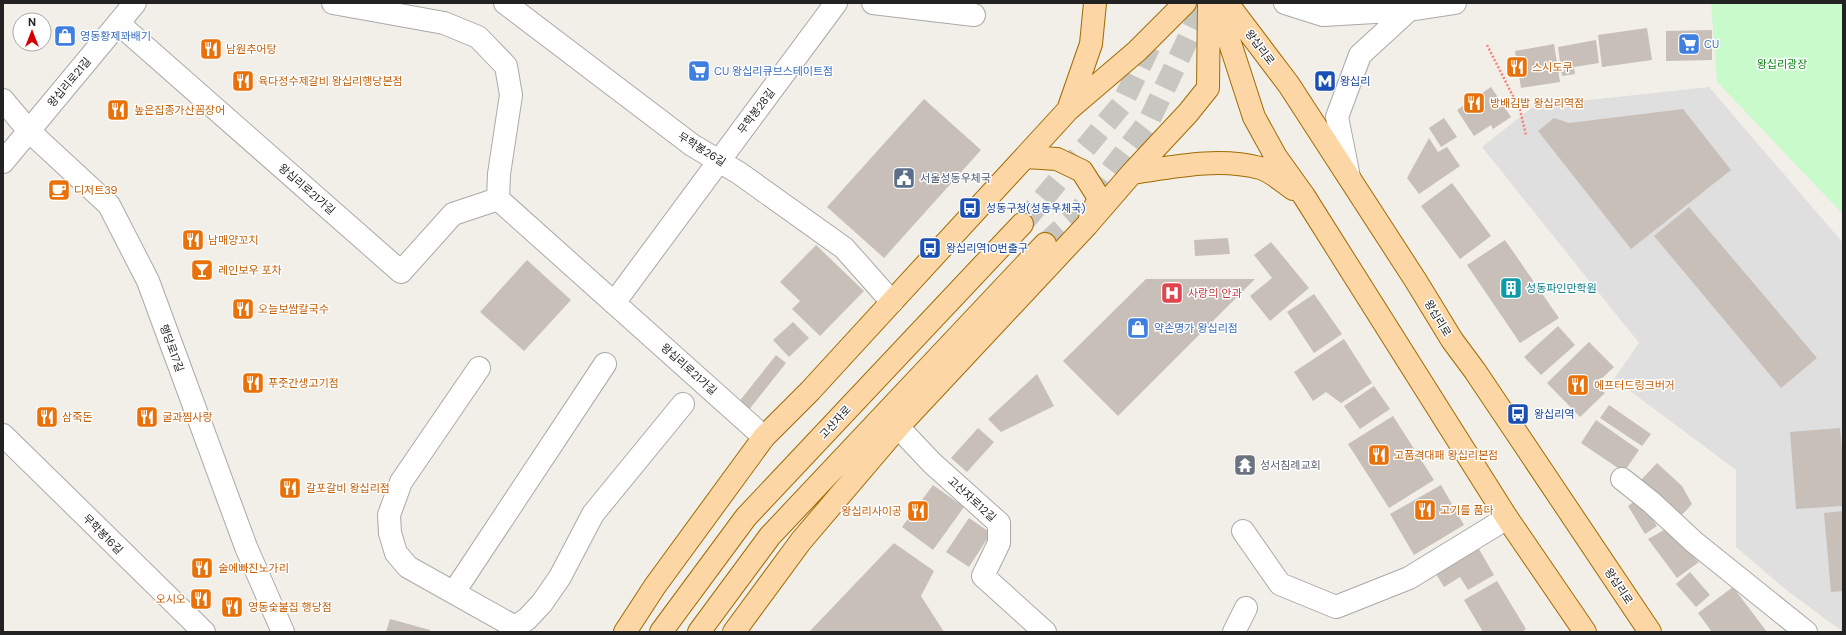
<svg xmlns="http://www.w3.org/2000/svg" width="1846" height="635" viewBox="0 0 1846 635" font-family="'DM Sans','Noto Sans KR',sans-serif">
<rect width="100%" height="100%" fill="#f2efe9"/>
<path fill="#e0dfdf" d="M 1709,87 L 1843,243 L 1843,632 L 1785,589 L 1736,547 L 1736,470 L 1614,379 L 1639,343 L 1482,147 L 1534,106 Z"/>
<path fill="#c8facc" d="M 1711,3 L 1843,3 L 1843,214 L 1717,82 Z"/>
<path fill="#c7bfb8" d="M 1647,28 L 1652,60 L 1602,67 L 1598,35 Z
M 1712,30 L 1712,60 L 1666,61 L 1666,31 Z
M 1596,40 L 1599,63 L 1574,67 L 1575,74 L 1562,76 L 1558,47 Z
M 1554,44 L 1560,82 L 1521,88 L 1515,51 Z
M 1491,87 L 1511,117 L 1493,129 L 1491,125 L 1474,136 L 1457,110 Z
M 924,99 L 981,150 L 884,258 L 827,207 Z
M 1683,109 L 1731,170 L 1631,249 L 1538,131 L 1554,118 L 1569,123 Z
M 1444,118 L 1457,137 L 1441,147 L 1429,128 Z
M 1429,138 L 1438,152 L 1447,147 L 1460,166 L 1419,194 L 1407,178 Z
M 1452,183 L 1491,236 L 1460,259 L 1421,206 Z
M 1689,207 L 1817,358 L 1781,388 L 1654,236 Z
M 1228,238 L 1230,254 L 1195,256 L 1194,240 Z
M 1505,240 L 1559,318 L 1520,343 L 1467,265 Z
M 1271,242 L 1309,288 L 1270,321 L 1250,296 L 1272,278 L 1254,255 Z
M 816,245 L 864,291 L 820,336 L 792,309 L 800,301 L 780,282 Z
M 527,260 L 571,300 L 524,351 L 480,312 Z
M 1146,279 L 1255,279 L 1118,416 L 1063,361 Z
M 1314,294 L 1342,334 L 1314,353 L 1287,312 Z
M 793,322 L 809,338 L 789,357 L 773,340 Z
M 1558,326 L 1575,345 L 1541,375 L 1524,357 Z
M 1344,339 L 1372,383 L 1341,403 L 1326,392 L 1313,401 L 1294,372 Z
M 1589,342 L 1614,367 L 1596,384 L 1605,393 L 1580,417 L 1547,383 Z
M 776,355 L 786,363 L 748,411 L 738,403 Z
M 1037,374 L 1054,406 L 1001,432 L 988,419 Z
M 1374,386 L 1390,409 L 1360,429 L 1344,406 Z
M 1609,405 L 1651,434 L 1642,446 L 1600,418 Z
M 1393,416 L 1434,480 L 1389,508 L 1348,444 Z
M 1596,420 L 1639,450 L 1624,472 L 1581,443 Z
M 978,428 L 994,442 L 967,472 L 951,458 Z
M 1840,428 L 1843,458 L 1843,506 L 1796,509 L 1790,432 Z
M 1657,463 L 1682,486 L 1692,504 L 1680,517 L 1640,481 Z
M 933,485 L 964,507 L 933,550 L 902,527 Z
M 1441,485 L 1464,525 L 1414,555 L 1390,514 Z
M 1639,498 L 1657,526 L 1645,534 L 1628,506 Z
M 1843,511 L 1843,591 L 1831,592 L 1824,513 Z
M 969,518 L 991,533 L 969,567 L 946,552 Z
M 1666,529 L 1699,562 L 1677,578 L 1648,539 Z
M 894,543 L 934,571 L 921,596 L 944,632 L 809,632 Z
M 1479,549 L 1494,575 L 1468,590 L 1460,577 L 1444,587 L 1436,574 Z
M 1690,572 L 1710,595 L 1696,607 L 1676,584 Z
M 1497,581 L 1526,629 L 1522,632 L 1483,632 L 1464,600 Z
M 1733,587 L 1767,632 L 1712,632 L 1698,613 Z
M 390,619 L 430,630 L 430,632 L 386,632 Z"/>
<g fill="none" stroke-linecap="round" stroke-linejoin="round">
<path stroke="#c8c6c1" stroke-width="22" stroke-dasharray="22 11" stroke-linecap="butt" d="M 1022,224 L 1122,104 L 1156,33
M 1045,244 L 1074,218 L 1149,121 L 1205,3"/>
<g stroke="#a9a9a9" stroke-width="24">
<path id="minor" d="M 333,3 L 444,23 L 478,37 L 506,66 L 511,95 L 499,174 L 498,199 L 764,437
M 505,3 L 692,145 L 739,173 L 844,248 L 892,302
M 873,3 L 974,15
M 1285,3 L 1323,15 L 1409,10 L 1455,3
M 118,23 L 401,272 L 453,214 L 498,199
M 3,100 L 29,131 L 109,205 L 148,281 L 246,547 L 283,632
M 3,162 L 135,3
M 1349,177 L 1337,117 L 1360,55 L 1409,10
M 614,303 L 836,3
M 479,368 L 401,482 L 389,515 L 390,533 L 396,553 L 408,567 L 515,627 L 512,632
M 898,427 L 932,463 L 999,523 L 999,543 L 983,576 L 1045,632
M 3,435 L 204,632
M 1622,479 L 1651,502 L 1694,542 L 1806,632
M 1243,531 L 1280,584 L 1336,607 L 1409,578 L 1507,518
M 454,592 L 605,364
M 515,627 L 527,619 L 542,603 L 560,577 L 593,514 L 683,404
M 1234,632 L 1246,608"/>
</g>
<g stroke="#a06b00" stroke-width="24">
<path id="major" d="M 1217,3 L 1254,117 L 1276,157 L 1304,196 L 1507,518 L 1585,632
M 1227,3 L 1289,85 L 1416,281 L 1452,340 L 1475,371 L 1650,632
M 1068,110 L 1091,44 L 1095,3
M 1026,157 L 1057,159 L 1082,171 L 1099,198 L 1090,218
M 1132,173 C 1173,167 1218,157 1260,168 C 1271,171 1283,182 1293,189
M 625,632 L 655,586 L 764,437 L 810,391 L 1068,110 L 1137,51 L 1185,3
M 661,632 L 746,517 L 1022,224
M 699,632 L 770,536 L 1045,244
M 734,632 L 801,541 L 898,427 L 1087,225 L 1132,173 L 1188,113 L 1208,88 L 1209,3"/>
</g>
<path stroke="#fa8072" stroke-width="2.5" stroke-dasharray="2 2" stroke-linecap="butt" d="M 1487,45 L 1520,110 L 1526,135"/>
<use href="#minor" stroke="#fff" stroke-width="22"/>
<use href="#major" stroke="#fcd6a4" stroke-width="22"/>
</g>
<defs>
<g id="shop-square" transform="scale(1.15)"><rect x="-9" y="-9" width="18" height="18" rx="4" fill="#3f7fe0" stroke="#fff"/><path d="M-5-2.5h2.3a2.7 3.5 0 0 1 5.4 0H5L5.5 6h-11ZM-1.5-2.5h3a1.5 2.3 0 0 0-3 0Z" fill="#fff"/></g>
<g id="supermarket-square" transform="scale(1.15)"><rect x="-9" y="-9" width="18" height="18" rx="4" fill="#3f7fe0" stroke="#fff"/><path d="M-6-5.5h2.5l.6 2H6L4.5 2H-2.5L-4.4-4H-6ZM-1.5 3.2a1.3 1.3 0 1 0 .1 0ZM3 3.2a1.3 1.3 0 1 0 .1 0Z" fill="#fff"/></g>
<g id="restaurant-square" transform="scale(1.15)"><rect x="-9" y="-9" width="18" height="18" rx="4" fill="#e8710a" stroke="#fff"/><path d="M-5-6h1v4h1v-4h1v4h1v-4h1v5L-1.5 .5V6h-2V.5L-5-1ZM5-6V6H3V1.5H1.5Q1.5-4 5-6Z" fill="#fff"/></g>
<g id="metro-square" transform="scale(1.15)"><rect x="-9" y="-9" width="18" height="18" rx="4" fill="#1a4fb4" stroke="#fff"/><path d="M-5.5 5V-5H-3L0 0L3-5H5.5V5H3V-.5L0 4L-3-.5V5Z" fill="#fff"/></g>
<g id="civic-square" transform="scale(1.15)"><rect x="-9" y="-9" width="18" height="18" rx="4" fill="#5c6f8a" stroke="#fff"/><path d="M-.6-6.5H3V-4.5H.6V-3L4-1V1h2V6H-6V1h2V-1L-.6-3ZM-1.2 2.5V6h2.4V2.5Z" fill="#fff"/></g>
<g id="cafe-square" transform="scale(1.15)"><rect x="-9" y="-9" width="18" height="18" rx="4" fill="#e8710a" stroke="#fff"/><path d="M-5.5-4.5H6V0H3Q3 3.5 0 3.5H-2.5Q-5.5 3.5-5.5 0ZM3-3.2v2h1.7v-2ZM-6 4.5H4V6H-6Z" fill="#fff"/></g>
<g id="bus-square" transform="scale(1.15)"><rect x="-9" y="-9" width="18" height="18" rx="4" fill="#1a4fb4" stroke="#fff"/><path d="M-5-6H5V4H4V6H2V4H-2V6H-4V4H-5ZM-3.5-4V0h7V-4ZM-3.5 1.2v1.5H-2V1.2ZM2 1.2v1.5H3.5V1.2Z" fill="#fff"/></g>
<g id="bar-square" transform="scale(1.15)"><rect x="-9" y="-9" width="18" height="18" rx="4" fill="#e8710a" stroke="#fff"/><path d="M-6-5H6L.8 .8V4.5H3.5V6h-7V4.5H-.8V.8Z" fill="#fff"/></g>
<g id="building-square" transform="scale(1.15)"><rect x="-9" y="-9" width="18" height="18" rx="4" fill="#0f9aa8" stroke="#fff"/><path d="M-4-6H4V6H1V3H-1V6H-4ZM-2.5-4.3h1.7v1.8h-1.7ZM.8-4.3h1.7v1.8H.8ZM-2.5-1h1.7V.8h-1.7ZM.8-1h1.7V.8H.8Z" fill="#fff"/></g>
<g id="hospital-square" transform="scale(1.15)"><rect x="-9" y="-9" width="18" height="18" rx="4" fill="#e0444e" stroke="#fff"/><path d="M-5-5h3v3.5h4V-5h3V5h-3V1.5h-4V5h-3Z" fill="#fff"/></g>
<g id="temple-square" transform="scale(1.15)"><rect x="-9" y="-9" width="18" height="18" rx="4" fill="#6b7280" stroke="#fff"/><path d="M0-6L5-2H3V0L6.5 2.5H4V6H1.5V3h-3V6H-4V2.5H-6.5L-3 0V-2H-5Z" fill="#fff"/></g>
</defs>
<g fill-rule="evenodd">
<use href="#shop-square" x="65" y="36"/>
<use href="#supermarket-square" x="1689" y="44"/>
<use href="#restaurant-square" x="211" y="49"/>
<use href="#restaurant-square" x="1517" y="67"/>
<use href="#supermarket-square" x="699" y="71"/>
<use href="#restaurant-square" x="243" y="81"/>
<use href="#metro-square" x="1325" y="81"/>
<use href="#restaurant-square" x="1474" y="103"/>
<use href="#restaurant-square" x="118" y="110"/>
<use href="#civic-square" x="904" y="178"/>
<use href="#cafe-square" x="59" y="190"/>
<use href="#bus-square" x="970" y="208"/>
<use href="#restaurant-square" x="193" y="240"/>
<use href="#bus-square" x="930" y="248"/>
<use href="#bar-square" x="202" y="270"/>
<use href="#building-square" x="1511" y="288"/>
<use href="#hospital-square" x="1172" y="293"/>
<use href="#restaurant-square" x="243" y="309"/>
<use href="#shop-square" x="1138" y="328"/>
<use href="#restaurant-square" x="253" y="383"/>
<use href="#restaurant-square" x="1578" y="385"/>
<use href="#bus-square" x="1518" y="414"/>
<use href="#restaurant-square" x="47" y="417"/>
<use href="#restaurant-square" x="147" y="417"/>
<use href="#restaurant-square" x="1379" y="455"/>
<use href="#temple-square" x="1245" y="465"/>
<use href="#restaurant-square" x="290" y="488"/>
<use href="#restaurant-square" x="1425" y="510"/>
<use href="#restaurant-square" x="918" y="511"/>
<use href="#restaurant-square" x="202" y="568"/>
<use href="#restaurant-square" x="201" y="599"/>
<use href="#restaurant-square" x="232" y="607"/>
</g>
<g text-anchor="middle" stroke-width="3" stroke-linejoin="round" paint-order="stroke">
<g font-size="11" fill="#366cbe" stroke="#fff" text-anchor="start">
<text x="80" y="40">영동황제꽈배기</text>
<text x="1704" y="48">CU</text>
<text x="714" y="75">CU 왕십리큐브스테이트점</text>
<text x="1154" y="332">약손명가 왕십리점</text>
</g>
<g font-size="11" fill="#222" stroke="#fff">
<text transform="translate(1260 47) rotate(53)" y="4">왕십리로</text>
<text transform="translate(69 82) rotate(-50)" y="4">왕십리로21길</text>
<text transform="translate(756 111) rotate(-53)" y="4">무학봉28길</text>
<text transform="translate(702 149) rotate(32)" y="4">무학봉26길</text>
<text transform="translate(307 189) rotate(41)" y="4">왕십리로21가길</text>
<text transform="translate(1438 318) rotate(59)" y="4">왕십리로</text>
<text transform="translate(172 348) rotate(70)" y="4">행당로17길</text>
<text transform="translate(689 369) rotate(42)" y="4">왕십리로21가길</text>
<text transform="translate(835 422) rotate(-47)" y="4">고산자로</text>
<text transform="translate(972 499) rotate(42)" y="4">고산자로12길</text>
<text transform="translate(103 534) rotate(45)" y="4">무학봉16길</text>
<text transform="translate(1619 586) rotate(56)" y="4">왕십리로</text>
</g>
<g font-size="11" fill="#c56008" stroke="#fff" text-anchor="start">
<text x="226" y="53">남원추어탕</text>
<text x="1532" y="71">스시도쿠</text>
<text x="258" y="85">육다정수제갈비 왕십리행당본점</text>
<text x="1490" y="107">방배김밥 왕십리역점</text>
<text x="134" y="114">높은집종가산꼼장어</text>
<text x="74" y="194">디저트39</text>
<text x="208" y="244">남매양꼬치</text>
<text x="218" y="274">레인보우 포차</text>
<text x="258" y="313">오늘보쌈칼국수</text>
<text x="268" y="387">푸줏간생고기점</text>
<text x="1594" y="389">에프터드링크버거</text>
<text x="62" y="421">삼죽돈</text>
<text x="162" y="421">굴과찜사랑</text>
<text x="1394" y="459">고품격대패 왕십리본점</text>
<text x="306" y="492">갈포갈비 왕십리점</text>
<text x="1440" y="514">고기를 품다</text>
<text x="902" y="515" text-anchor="end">왕십리사이공</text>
<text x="218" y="572">술에빠진노가리</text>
<text x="186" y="603" text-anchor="end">오시오</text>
<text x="248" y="611">영동숯불집 행당점</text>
</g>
<g font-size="11" fill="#0c8416" stroke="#fff">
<text x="1782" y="68">왕십리광장</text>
</g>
<g font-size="11" fill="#164399" stroke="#fff" text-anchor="start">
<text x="1340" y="85">왕십리</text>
<text x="986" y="212">성동구청(성동우체국)</text>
<text x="946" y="252">왕십리역10번출구</text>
<text x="1534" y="418">왕십리역</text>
</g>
<g font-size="11" fill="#4e5e75" stroke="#fff" text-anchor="start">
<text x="920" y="182">서울성동우체국</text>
</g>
<g font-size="11" fill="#0d838f" stroke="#fff" text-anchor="start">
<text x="1526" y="292">성동파인만학원</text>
</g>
<g font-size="11" fill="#be3a42" stroke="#fff" text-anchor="start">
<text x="1188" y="297">사랑의 안과</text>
</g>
<g font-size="11" fill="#5b616d" stroke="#fff" text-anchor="start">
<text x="1260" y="469">성서침례교회</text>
</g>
</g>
<rect width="1846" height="635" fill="none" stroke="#222222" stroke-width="8"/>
<g transform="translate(32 32)"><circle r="19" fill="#ffffff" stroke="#a7a7a7"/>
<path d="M0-3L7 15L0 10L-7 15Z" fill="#d40000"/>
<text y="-6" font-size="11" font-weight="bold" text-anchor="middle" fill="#222222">N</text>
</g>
</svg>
